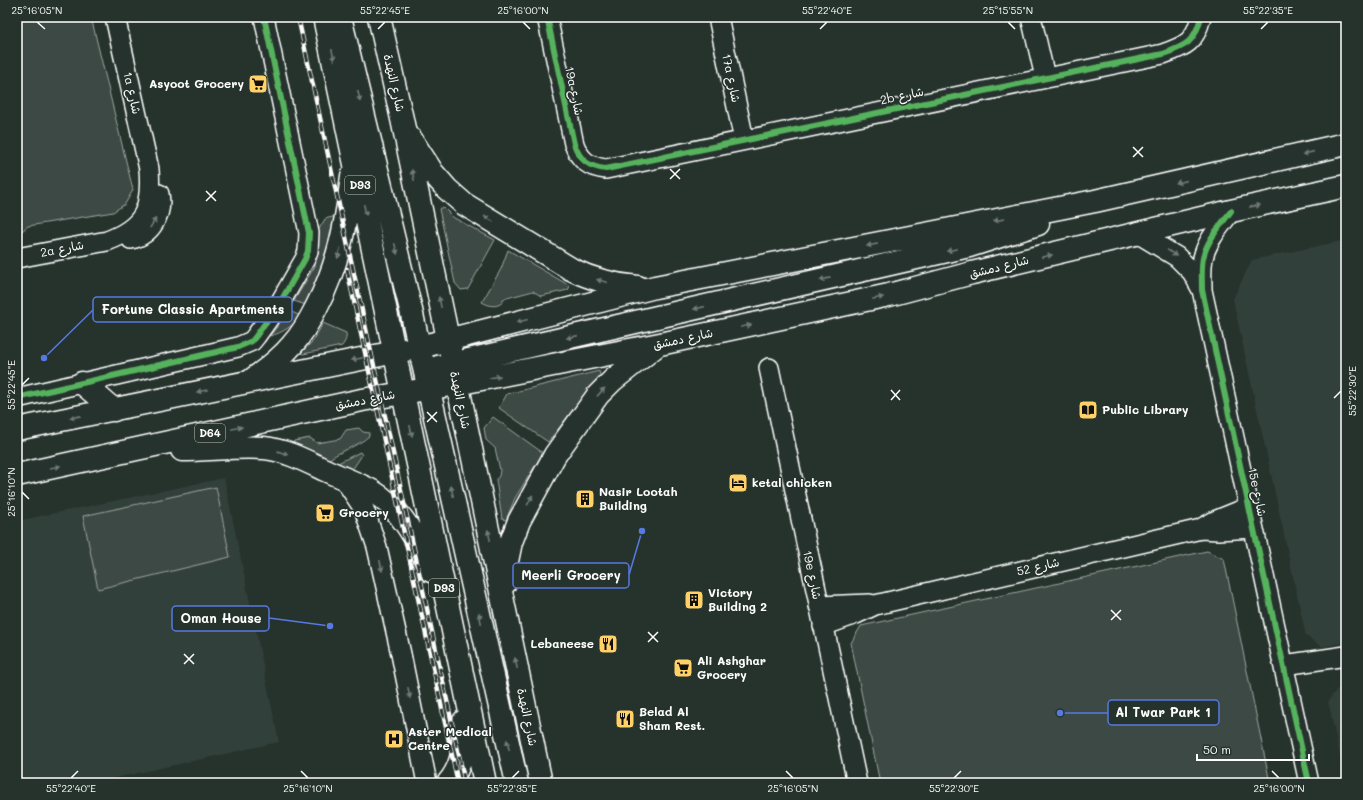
<svg xmlns="http://www.w3.org/2000/svg" width="1363" height="800" viewBox="0 0 1363 800" font-family="Mali,'Playpen Sans Arabic',sans-serif">
<rect width="100%" height="100%" fill="#26332d"/>
<filter id="ink" filterUnits="userSpaceOnUse"><feTurbulence type="fractalNoise" baseFrequency=".025" numOctaves="2"/><feDisplacementMap in="SourceGraphic" scale="8" xChannelSelector="R" yChannelSelector="G"/><feConvolveMatrix kernelMatrix="1 2 1 2 8 2 1 2 1" color-interpolation-filters="sRGB"/></filter>
<g filter="url(#ink)">
<path fill="#333f3a" d="M 1346,240 L 1346,642 L 1322,647 L 1306,636 L 1233,299 L 1252,260 Z
M 224,478 L 279,742 L 93,783 L 17,783 L 17,521 Z
M 1346,686 L 1346,783 L 1328,701 L 1338,688 Z"/>
<path fill="#3e4944" stroke="#9ea4a2" d="M 17,17 L 91,17 L 133,190 L 125,204 L 113,212 L 28,226 L 17,235 Z
M 443,207 L 454,218 L 495,240 L 468,289 L 461,290 L 455,283 L 439,209 Z
M 343,214 L 309,306 L 294,301 L 315,266 L 319,250 L 316,234 L 325,219 Z
M 508,250 L 570,286 L 568,290 L 541,296 L 533,291 L 503,299 L 503,302 C 496,308 489,306 482,302 L 501,269 Z
M 289,311 L 301,316 C 293,326 282,333 270,336 Z
M 323,323 L 346,333 C 347,338 345,342 342,346 L 303,354 L 301,353 L 314,340 Z
M 599,371 L 600,375 L 548,442 L 499,408 L 507,394 Z
M 493,417 L 543,453 L 515,498 L 506,520 L 502,519 L 496,480 L 499,476 L 500,470 L 495,448 L 486,440 L 484,428 Z
M 359,428 L 363,432 L 369,433 L 369,436 C 357,447 341,450 328,460 L 293,444 L 294,441 L 310,438 L 317,443 L 340,439 L 346,430 Z
M 360,452 L 362,455 L 352,470 L 336,464 Z
M 216,487 L 230,557 L 98,589 L 83,516 Z
M 1207,551 L 1224,559 L 1270,783 L 880,783 L 851,643 L 861,626 Z"/>
<g fill="none" stroke-linecap="round" stroke-linejoin="round">
<g stroke="#fff" stroke-width="22">
<path id="minor" d="M 547,17 L 574,144 C 580,160 588,167 606,169 L 1163,54 C 1186,46 1195,42 1201,17
M 718,17 L 744,140
M 1031,17 L 1045,77
M 1231,211 C 1221,225 1207,240 1203,258 C 1201,268 1202,280 1202,290 L 1309,783
M 1139,234 L 1177,257 L 1192,272 L 1202,290
M 131,239 C 151,235 163,214 159,194
M 17,258 L 107,241 C 145,227 152,208 149,169 L 115,17
M 769,368 L 857,783
M 17,398 L 238,347 L 252,341 L 256,336 L 281,301 L 305,259 L 308,251 L 309,233 L 264,17
M 344,479 L 364,509 L 377,547 L 401,654 L 427,783
M 1202,528 L 1217,520 L 1249,507
M 819,606 L 870,604
M 823,626 L 856,614 L 875,605 L 1201,529 L 1218,530 L 1253,528
M 1284,665 L 1346,656"/>
</g>
<g stroke="#fff" stroke-width="25">
<path id="major" d="M 324,17 L 485,783
M 340,17 L 411,310 L 517,783
M 379,17 L 402,119 L 541,783
M 411,139 L 433,173 L 447,189 L 464,204 L 571,269 C 593,280 614,285 638,287
M 438,367 L 969,246 L 1038,224
M 253,379 C 267,369 281,358 292,345 C 303,333 310,320 317,306 C 339,263 346,224 352,176
M 82,383 L 114,410
M 17,429 L 420,347 L 655,287 L 1095,201 L 1346,144
M 182,450 C 209,450 237,446 264,448 C 285,450 306,461 325,470 C 340,477 357,483 372,491 C 402,509 417,540 431,571
M 17,475 L 362,400 L 456,384 L 660,344 L 889,295 L 972,273 L 1231,211 L 1346,186
M 505,583 L 506,566 L 511,542 L 519,521 L 555,455 L 598,395 L 613,380 L 656,346
M 448,783 C 464,765 464,743 464,721"/>
</g>
<use href="#minor" stroke="#26332d" stroke-width="19"/>
<use href="#major" stroke="#26332d" stroke-width="22"/>
<g stroke="#fff" stroke-width="4.5">
<path id="rail" d="M 298,17 L 465,783
M 347,269 L 458,783"/>
</g>
<use href="#rail" stroke="#26332d" stroke-width="3" stroke-dasharray="9" stroke-linecap="butt"/>
<g stroke="#26332d" stroke-width="8">
<path id="cycleway" d="M 547,17 L 574,144 C 580,160 588,167 606,169 L 1163,54 C 1186,46 1195,42 1201,17
M 1231,211 C 1221,225 1207,240 1203,258 C 1201,268 1202,280 1202,290 L 1309,783
M 17,398 L 238,347 L 252,341 L 256,336 L 281,301 L 305,259 L 308,251 L 309,233 L 264,17"/>
</g>
<use href="#cycleway" stroke="#56b35d" stroke-width="6"/>
</g>
<defs><path id="oneway-solid" d="M-6-.8H1V-3.2L6.5 0L1 3.2V.8H-6Z"/></defs>
<g fill="#727a76">
<use href="#oneway-solid" transform="translate(333 55) rotate(78)"/>
<use href="#oneway-solid" transform="translate(359 96) rotate(76)"/>
<use href="#oneway-solid" transform="translate(1308 153) rotate(167)"/>
<use href="#oneway-solid" transform="translate(413 175) rotate(-102)"/>
<use href="#oneway-solid" transform="translate(1181 182) rotate(167)"/>
<use href="#oneway-solid" transform="translate(1255 206) rotate(-12)"/>
<use href="#oneway-solid" transform="translate(365 210) rotate(78)"/>
<use href="#oneway-solid" transform="translate(489 219) rotate(-149)"/>
<use href="#oneway-solid" transform="translate(999 220) rotate(169)"/>
<use href="#oneway-solid" transform="translate(153 223) rotate(-58)"/>
<use href="#oneway-solid" transform="translate(872 245) rotate(169)"/>
<use href="#oneway-solid" transform="translate(396 249) rotate(76)"/>
<use href="#oneway-solid" transform="translate(952 250) rotate(167)"/>
<use href="#oneway-solid" transform="translate(339 253) rotate(105)"/>
<use href="#oneway-solid" transform="translate(1172 253) rotate(35)"/>
<use href="#oneway-solid" transform="translate(1047 256) rotate(-13)"/>
<use href="#oneway-solid" transform="translate(825 279) rotate(167)"/>
<use href="#oneway-solid" transform="translate(602 281) rotate(-165)"/>
<use href="#oneway-solid" transform="translate(878 298) rotate(-12)"/>
<use href="#oneway-solid" transform="translate(440 302) rotate(-102)"/>
<use href="#oneway-solid" transform="translate(699 308) rotate(167)"/>
<use href="#oneway-solid" transform="translate(522 321) rotate(165)"/>
<use href="#oneway-solid" transform="translate(746 326) rotate(-12)"/>
<use href="#oneway-solid" transform="translate(572 337) rotate(167)"/>
<use href="#oneway-solid" transform="translate(357 359) rotate(168)"/>
<use href="#oneway-solid" transform="translate(495 377) rotate(-11)"/>
<use href="#oneway-solid" transform="translate(202 391) rotate(168)"/>
<use href="#oneway-solid" transform="translate(601 392) rotate(-47)"/>
<use href="#oneway-solid" transform="translate(75 417) rotate(169)"/>
<use href="#oneway-solid" transform="translate(237 428) rotate(-12)"/>
<use href="#oneway-solid" transform="translate(411 431) rotate(78)"/>
<use href="#oneway-solid" transform="translate(283 453) rotate(19)"/>
<use href="#oneway-solid" transform="translate(55 467) rotate(-12)"/>
<use href="#oneway-solid" transform="translate(452 491) rotate(-103)"/>
<use href="#oneway-solid" transform="translate(530 500) rotate(-62)"/>
<use href="#oneway-solid" transform="translate(406 523) rotate(54)"/>
<use href="#oneway-solid" transform="translate(489 535) rotate(-102)"/>
<use href="#oneway-solid" transform="translate(381 566) rotate(78)"/>
<use href="#oneway-solid" transform="translate(480 618) rotate(-103)"/>
<use href="#oneway-solid" transform="translate(516 663) rotate(-102)"/>
<use href="#oneway-solid" transform="translate(409 693) rotate(79)"/>
<use href="#oneway-solid" transform="translate(508 745) rotate(-103)"/>
<use href="#oneway-solid" transform="translate(459 764) rotate(109)"/>
</g>
</g>
<path fill="none" stroke="#fff" stroke-width="1.5" d="M 37,22 L 45,29M 523,22 L 530,29M 1008,22 L 1015,29M 378,29 L 385,22M 820,29 L 827,22M 1261,29 L 1268,22M 1133,147 L 1143,157M 1133,157 L 1143,147M 670,169 L 680,179M 670,179 L 680,169M 206,191 L 216,201M 206,201 L 216,191M 22,385 L 29,378M 891,390 L 900,400M 1334,398 L 1341,391M 891,400 L 900,390M 427,412 L 437,422M 427,422 L 437,412M 22,492 L 29,499M 1111,610 L 1121,620M 1111,620 L 1121,610M 648,632 L 658,642M 648,642 L 658,632M 184,654 L 194,664M 184,664 L 194,654M 301,771 L 308,778M 786,771 L 793,778M 1272,771 L 1279,778M 71,778 L 78,771M 512,778 L 519,771M 954,778 L 961,771"/>
<defs>
<g id="supermarket-square" transform="scale(1)"><rect x="-9" y="-9" width="18" height="18" rx="4" fill="#ffd166" stroke="#26332d"/><path d="M-6-5.5h2.5l.6 2H6L4.5 2H-2.5L-4.4-4H-6ZM-1.5 3.2a1.3 1.3 0 1 0 .1 0ZM3 3.2a1.3 1.3 0 1 0 .1 0Z" fill="#111"/></g>
<g id="library-square" transform="scale(1)"><rect x="-9" y="-9" width="18" height="18" rx="4" fill="#ffd166" stroke="#26332d"/><path d="M-6-4Q-3-5.5-.7-3.5V5Q-3 3-6 4ZM6-4Q3-5.5 .7-3.5V5Q3 3 6 4Z" fill="#111"/></g>
<g id="hotel-square" transform="scale(1)"><rect x="-9" y="-9" width="18" height="18" rx="4" fill="#ffd166" stroke="#26332d"/><path d="M-6-4.5h1.5V1H6V5H4.5V3h-9V5H-6ZM-4 0a1.8 1.8 0 1 1 3.6 0ZM.5 0V-2.5h3Q6-2.5 6 0Z" fill="#111"/></g>
<g id="building-square" transform="scale(1)"><rect x="-9" y="-9" width="18" height="18" rx="4" fill="#ffd166" stroke="#26332d"/><path d="M-4-6H4V6H1V3H-1V6H-4ZM-2.5-4.3h1.7v1.8h-1.7ZM.8-4.3h1.7v1.8H.8ZM-2.5-1h1.7V.8h-1.7ZM.8-1h1.7V.8H.8Z" fill="#111"/></g>
<g id="restaurant-square" transform="scale(1)"><rect x="-9" y="-9" width="18" height="18" rx="4" fill="#ffd166" stroke="#26332d"/><path d="M-5-6h1v4h1v-4h1v4h1v-4h1v5L-1.5 .5V6h-2V.5L-5-1ZM5-6V6H3V1.5H1.5Q1.5-4 5-6Z" fill="#111"/></g>
<g id="hospital-square" transform="scale(1)"><rect x="-9" y="-9" width="18" height="18" rx="4" fill="#ffd166" stroke="#26332d"/><path d="M-5-5h3v3.5h4V-5h3V5h-3V1.5h-4V5h-3Z" fill="#111"/></g>
</defs>
<g fill-rule="evenodd">
<use href="#supermarket-square" x="258" y="84"/>
<use href="#library-square" x="1088" y="410"/>
<use href="#hotel-square" x="738" y="483"/>
<use href="#building-square" x="585" y="499"/>
<use href="#supermarket-square" x="325" y="513"/>
<use href="#building-square" x="694" y="600"/>
<use href="#restaurant-square" x="608" y="644"/>
<use href="#supermarket-square" x="683" y="668"/>
<use href="#restaurant-square" x="625" y="719"/>
<use href="#hospital-square" x="394" y="739"/>
</g>
<g text-anchor="middle" stroke-width="3" stroke-linejoin="round" paint-order="stroke">
<g fill="#26332d" stroke="#bec2c0" stroke-width="1">
<rect x="345" y="176" width="30" height="18" rx="3"/>
<rect x="195" y="424" width="30" height="18" rx="3"/>
<rect x="429" y="579" width="30" height="18" rx="3"/>
</g>
<g font-size="11" font-weight="bold" fill="#fff">
<text x="360" y="189">D93</text>
<text x="210" y="437">D64</text>
<text x="444" y="592">D93</text>
</g>
<g font-size="12" fill="#fff" stroke="#26332d">
<text transform="translate(731 78) rotate(78)" y="4">17a شارع</text>
<text transform="translate(394 83) rotate(77)" y="4">شارع النهدة</text>
<text transform="translate(574 91) rotate(78)" y="4">19a شارع</text>
<text transform="translate(132 93) rotate(77)" y="4">1a شارع</text>
<text transform="translate(902 96) rotate(-12)" y="4">2b شارع</text>
<text transform="translate(62 249) rotate(-11)" y="4">2a شارع</text>
<text transform="translate(999 267) rotate(-14)" y="4">شارع دمشق</text>
<text transform="translate(683 339) rotate(-12)" y="4">شارع دمشق</text>
<text transform="translate(365 400) rotate(-11)" y="4">شارع دمشق</text>
<text transform="translate(460 400) rotate(78)" y="4">شارع النهدة</text>
<text transform="translate(1257 492) rotate(78)" y="4">15e شارع</text>
<text transform="translate(1038 567) rotate(-13)" y="4">شارع 52</text>
<text transform="translate(812 575) rotate(78)" y="4">19e شارع</text>
<text transform="translate(527 717) rotate(78)" y="4">شارع النهدة</text>
</g>
<g font-size="12" font-weight="bold" fill="#fff" stroke="#26332d" text-anchor="start">
<text x="244" y="88" text-anchor="end">Asyoot Grocery</text>
<text x="1102" y="414">Public Library</text>
<text x="752" y="487">ketal chicken</text>
<text x="599" y="496">Nasir Lootah<tspan x="599" dy="14">Building</tspan></text>
<text x="339" y="517">Grocery</text>
<text x="708" y="597">Victory<tspan x="708" dy="14">Building 2</tspan></text>
<text x="594" y="648" text-anchor="end">Lebaneese</text>
<text x="697" y="665">Ali Ashghar<tspan x="697" dy="14">Grocery</tspan></text>
<text x="639" y="716">Belad Al<tspan x="639" dy="14">Sham Rest.</tspan></text>
<text x="408" y="736">Aster Medical<tspan x="408" dy="14">Centre</tspan></text>
</g>
</g>
<path fill="none" stroke="#567ae2" stroke-width="1.5" d="M44 358L93 310M642 531L629 575M330 626L269 618M1060 713L1108 713"/>
<g fill="#567ae2" stroke="#26332d" stroke-width="1.5">
<circle cx="44" cy="358" r="4"/>
<circle cx="642" cy="531" r="4"/>
<circle cx="330" cy="626" r="4"/>
<circle cx="1060" cy="713" r="4"/>
</g>
<g fill="#26332d" stroke="#567ae2" stroke-width="1.5">
<rect x="93" y="297" width="199" height="25" rx="4"/>
<rect x="513" y="563" width="116" height="25" rx="4"/>
<rect x="172" y="606" width="97" height="25" rx="4"/>
<rect x="1108" y="700" width="111" height="25" rx="4"/>
</g>
<g font-size="13" text-anchor="middle" font-weight="bold" fill="#fff">
<text x="193" y="314">Fortune Classic Apartments</text>
<text x="571" y="580">Meerli Grocery</text>
<text x="221" y="623">Oman House</text>
<text x="1163" y="717">Al Twar Park 1</text>
</g>
<rect width="1363" height="800" fill="none" stroke="#26332d" stroke-width="44"/>
<path d="M1197 754v6h112v-6" fill="none" stroke="#ffffff" stroke-width="2"/>
<text x="1203" y="754" font-size="12" fill="#ffffff" stroke="#26332d" stroke-width="3" paint-order="stroke">50 m</text>
<rect x="22" y="22" width="1319" height="756" fill="none" stroke="#fff" stroke-width="1.5"/>
<g font-size="10" text-anchor="middle" fill="#fff">
<text x="37" y="14">25°16'05"N</text>
<text x="385" y="14">55°22'45"E</text>
<text x="523" y="14">25°16'00"N</text>
<text x="827" y="14">55°22'40"E</text>
<text x="1008" y="14">25°15'55"N</text>
<text x="1268" y="14">55°22'35"E</text>
<text transform="translate(11 385) rotate(-90)" y="4">55°22'45"E</text>
<text transform="translate(1352 391) rotate(-90)" y="4">55°22'30"E</text>
<text transform="translate(11 492) rotate(-90)" y="4">25°16'10"N</text>
<text x="71" y="792">55°22'40"E</text>
<text x="308" y="792">25°16'10"N</text>
<text x="512" y="792">55°22'35"E</text>
<text x="793" y="792">25°16'05"N</text>
<text x="954" y="792">55°22'30"E</text>
<text x="1279" y="792">25°16'00"N</text>
</g>
</svg>
